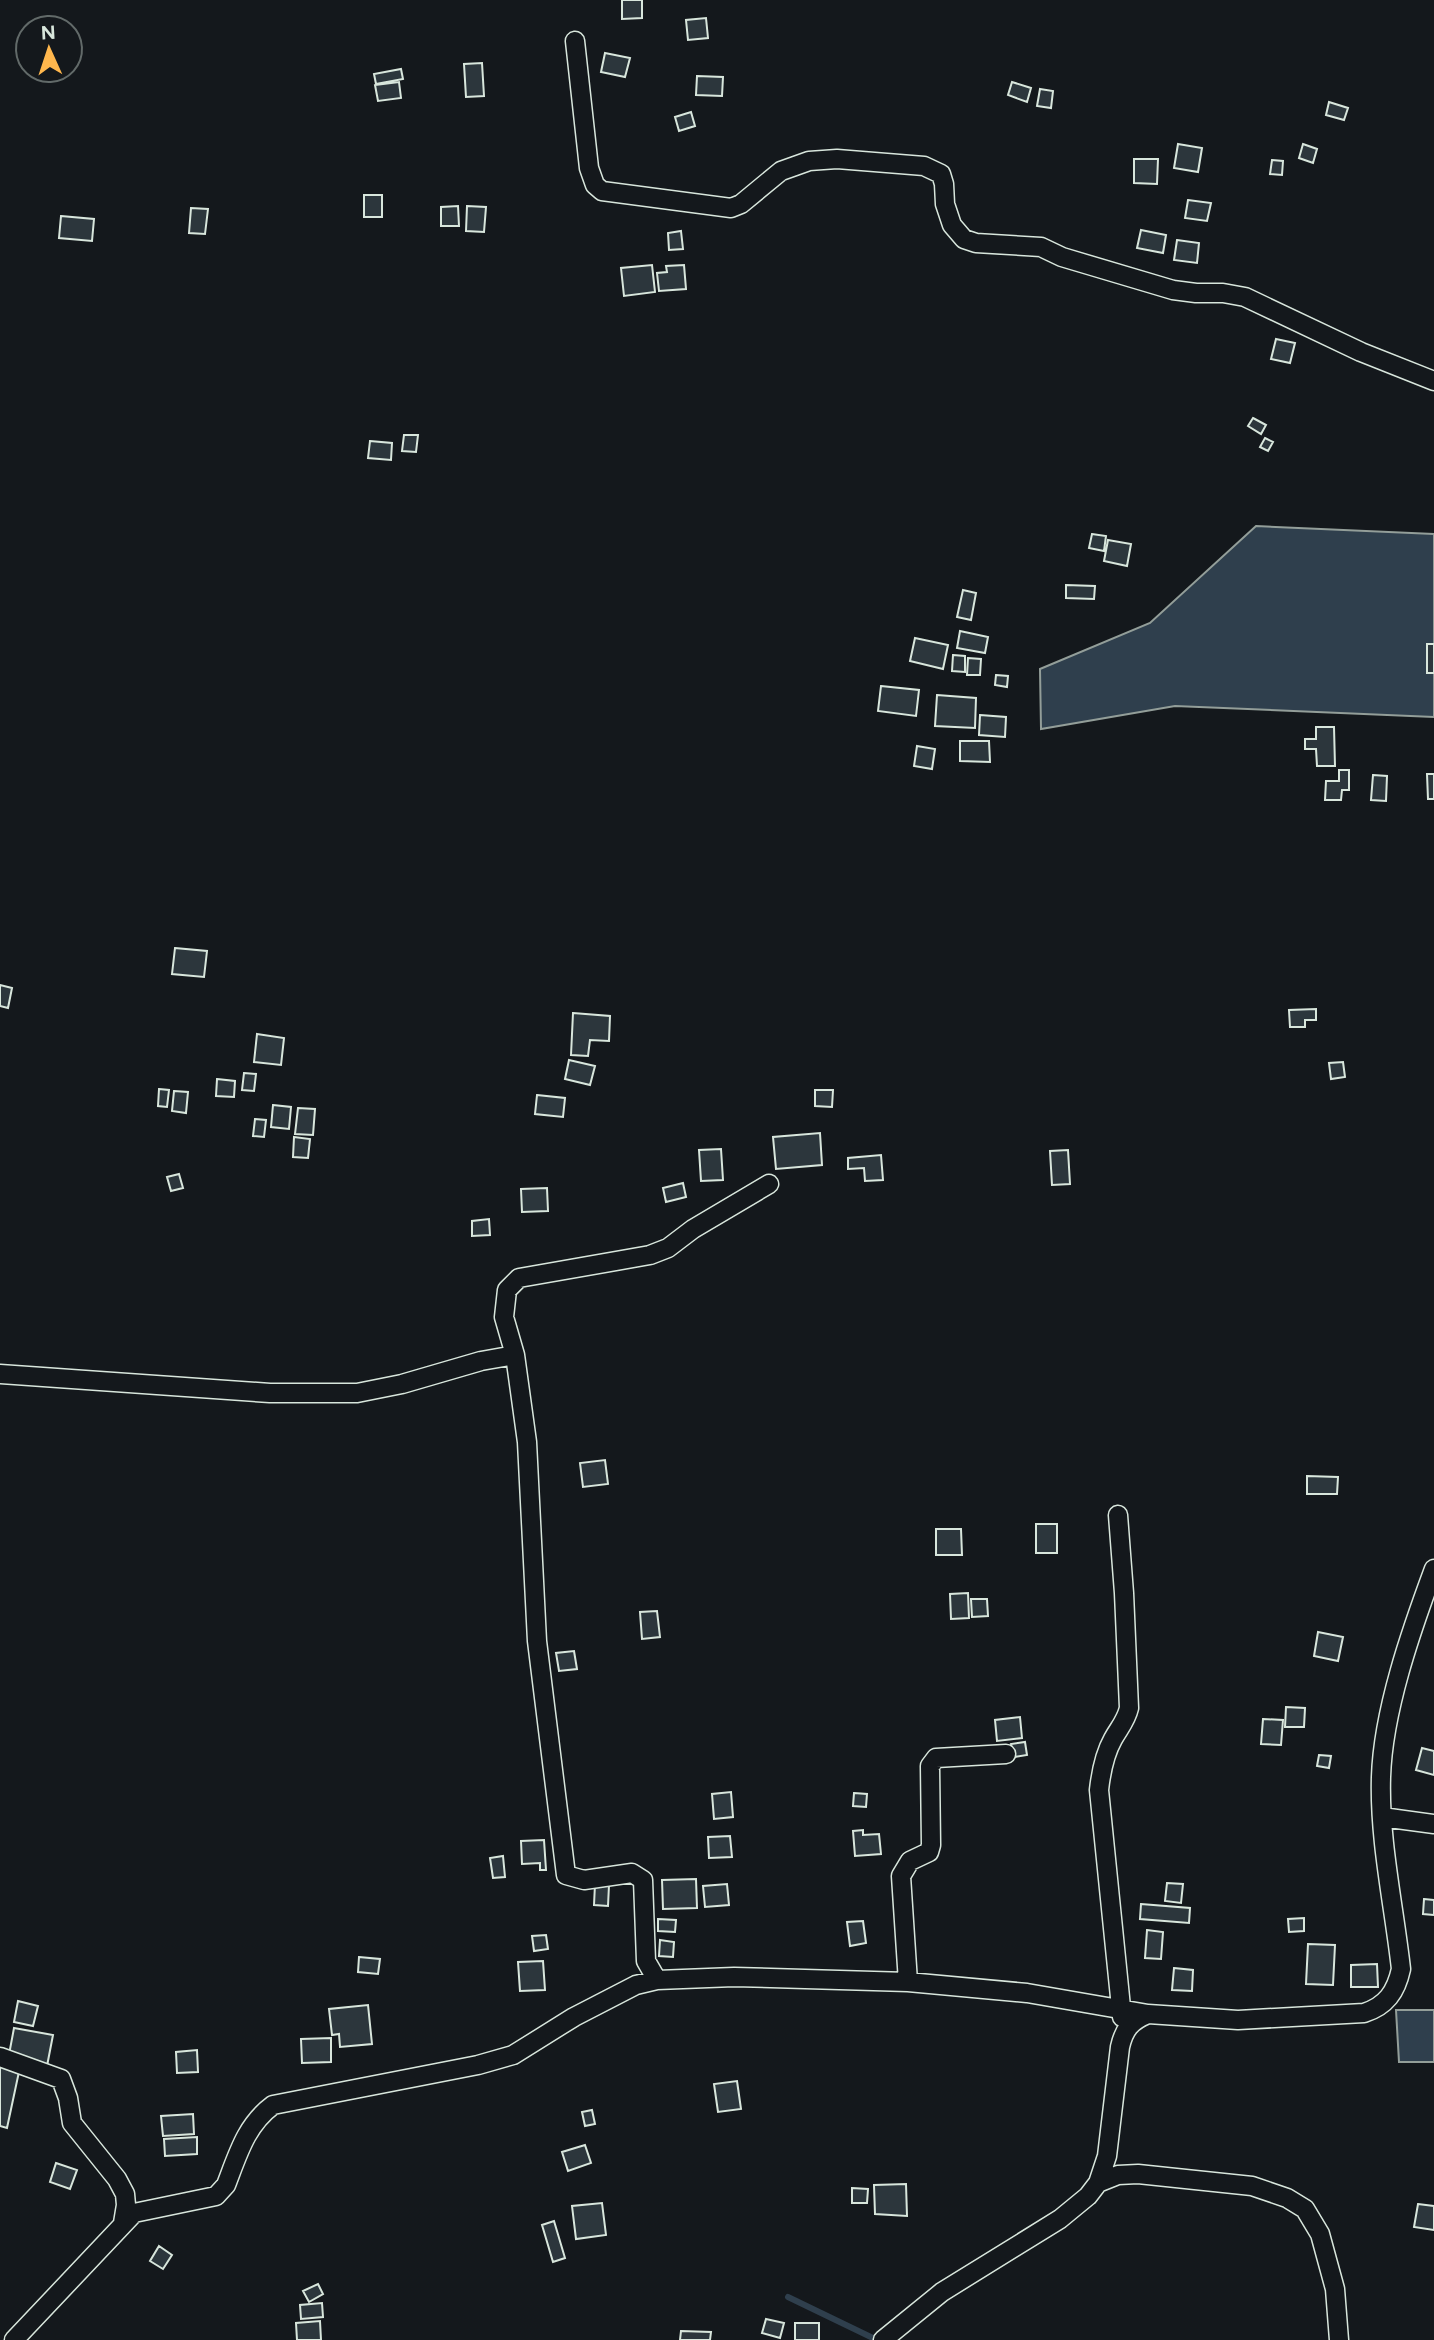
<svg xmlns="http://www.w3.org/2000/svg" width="1434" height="2340" viewBox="0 0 1434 2340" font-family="Figtree,sans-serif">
<rect width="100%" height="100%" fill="#14181c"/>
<path fill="#2f3f4d" stroke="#939e99" stroke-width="2" d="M 1256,526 L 1434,534 L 1434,717 L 1175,706 L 1041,729 L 1040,669 L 1150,623 Z
M 1396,2010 L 1434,2010 L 1434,2062 L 1399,2062 Z"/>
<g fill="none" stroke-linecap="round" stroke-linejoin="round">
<path stroke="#2f3f4d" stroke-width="6" d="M 788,2297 L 877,2340"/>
</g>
<path fill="#2c363c" stroke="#d8e6dc" stroke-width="2" d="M 622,0 L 642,0 L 642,18 L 622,19 Z
M 706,18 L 708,38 L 688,40 L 686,20 Z
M 605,53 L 630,58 L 625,77 L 601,72 Z
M 482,63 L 484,96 L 466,97 L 464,64 Z
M 401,69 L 403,79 L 376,84 L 374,74 Z
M 697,76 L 723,77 L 722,96 L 696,95 Z
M 399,82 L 401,98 L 378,101 L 375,85 Z
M 1012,82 L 1031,88 L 1027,102 L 1008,95 Z
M 1040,89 L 1053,91 L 1051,108 L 1037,106 Z
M 1329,102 L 1348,108 L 1344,120 L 1326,115 Z
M 691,112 L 695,126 L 679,131 L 675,117 Z
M 1178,144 L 1202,148 L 1198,172 L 1174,168 Z
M 1303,144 L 1317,149 L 1313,163 L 1299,158 Z
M 1134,159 L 1158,159 L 1157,184 L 1134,183 Z
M 1272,160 L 1283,161 L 1282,175 L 1270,174 Z
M 364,195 L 382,195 L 382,217 L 364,217 Z
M 1188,200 L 1211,203 L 1207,221 L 1185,218 Z
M 458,206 L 459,226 L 441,226 L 441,207 Z
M 467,206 L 486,207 L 484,232 L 466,231 Z
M 191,208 L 208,209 L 205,234 L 189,233 Z
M 61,216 L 94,219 L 92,241 L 59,238 Z
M 1141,230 L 1166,235 L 1163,253 L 1137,248 Z
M 681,231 L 683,249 L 669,250 L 668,233 Z
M 1177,240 L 1199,243 L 1197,263 L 1174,260 Z
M 652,265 L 655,292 L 624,296 L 621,268 Z
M 684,265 L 686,289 L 659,291 L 657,273 L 667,272 L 666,266 Z
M 1276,339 L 1295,343 L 1290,363 L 1271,359 Z
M 1253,418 L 1266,425 L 1261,434 L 1248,426 Z
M 404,435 L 418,435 L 416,452 L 402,451 Z
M 1265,438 L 1273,442 L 1268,451 L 1260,447 Z
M 370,441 L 392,443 L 391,460 L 368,458 Z
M 1092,534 L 1106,536 L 1104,551 L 1089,548 Z
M 1108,540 L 1131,544 L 1127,566 L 1104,561 Z
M 1066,585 L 1095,586 L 1094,599 L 1066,598 Z
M 963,590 L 976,593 L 971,620 L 957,617 Z
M 960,631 L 988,637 L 985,653 L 957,648 Z
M 915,638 L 948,645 L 943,669 L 910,661 Z
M 1427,644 L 1434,644 L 1434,673 L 1427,673 Z
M 953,655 L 965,656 L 965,672 L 952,671 Z
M 968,658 L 981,659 L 980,675 L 967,675 Z
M 996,675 L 1008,676 L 1007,687 L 995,685 Z
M 881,686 L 919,690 L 916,716 L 878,711 Z
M 937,695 L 976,698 L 975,728 L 935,726 Z
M 980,715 L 1006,717 L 1005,737 L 979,735 Z
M 1316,727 L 1334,727 L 1335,766 L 1317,766 L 1316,749 L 1305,749 L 1305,739 L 1316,739 Z
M 960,741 L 989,741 L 990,762 L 960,761 Z
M 917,746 L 935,749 L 932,769 L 914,766 Z
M 1339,770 L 1349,770 L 1349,790 L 1342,790 L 1341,800 L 1325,800 L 1326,781 L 1339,781 Z
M 1427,774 L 1434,774 L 1434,799 L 1428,799 Z
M 1373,775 L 1387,776 L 1386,801 L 1371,800 Z
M 175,948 L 207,951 L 204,977 L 172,974 Z
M 0,985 L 12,988 L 8,1008 L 0,1006 Z
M 1316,1009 L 1316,1020 L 1305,1020 L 1305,1027 L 1290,1027 L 1289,1010 Z
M 573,1013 L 610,1016 L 609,1041 L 590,1040 L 588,1056 L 571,1055 Z
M 257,1034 L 284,1038 L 281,1065 L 254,1062 Z
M 569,1060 L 595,1066 L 590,1085 L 565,1079 Z
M 1343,1062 L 1345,1077 L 1331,1079 L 1329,1063 Z
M 244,1073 L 256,1074 L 254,1091 L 242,1090 Z
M 217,1079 L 235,1081 L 234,1097 L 216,1096 Z
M 159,1089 L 169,1090 L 167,1107 L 158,1106 Z
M 815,1090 L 833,1090 L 832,1107 L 815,1106 Z
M 174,1091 L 188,1092 L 186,1113 L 172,1111 Z
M 537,1095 L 565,1098 L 563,1117 L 535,1114 Z
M 273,1105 L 291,1107 L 289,1129 L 271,1127 Z
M 298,1108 L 315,1109 L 313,1135 L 295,1134 Z
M 255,1119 L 266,1120 L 264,1137 L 253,1136 Z
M 820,1133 L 822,1165 L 776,1169 L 773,1137 Z
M 294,1137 L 310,1139 L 308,1158 L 293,1157 Z
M 721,1149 L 723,1180 L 701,1181 L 699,1150 Z
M 1068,1150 L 1070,1184 L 1052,1185 L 1050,1151 Z
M 881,1155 L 883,1180 L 865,1181 L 864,1168 L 848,1169 L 848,1158 Z
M 179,1174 L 183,1188 L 171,1191 L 167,1177 Z
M 683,1183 L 686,1197 L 666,1202 L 663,1188 Z
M 547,1188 L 548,1211 L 522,1212 L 521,1189 Z
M 489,1219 L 490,1235 L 472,1236 L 472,1221 Z
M 605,1460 L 608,1484 L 583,1487 L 580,1463 Z
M 1307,1476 L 1338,1477 L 1337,1494 L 1307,1494 Z
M 1036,1524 L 1057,1524 L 1057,1553 L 1036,1553 Z
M 936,1529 L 961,1529 L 962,1555 L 936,1555 Z
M 968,1593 L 969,1618 L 951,1619 L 950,1594 Z
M 971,1599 L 987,1599 L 988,1616 L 972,1617 Z
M 657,1611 L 660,1637 L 642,1639 L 640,1612 Z
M 1318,1632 L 1343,1637 L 1338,1661 L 1314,1656 Z
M 574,1651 L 577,1669 L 559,1671 L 556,1653 Z
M 1286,1707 L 1305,1708 L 1304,1727 L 1285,1727 Z
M 1020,1717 L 1022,1738 L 997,1741 L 995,1720 Z
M 1263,1719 L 1283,1720 L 1281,1745 L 1261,1744 Z
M 1025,1742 L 1027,1755 L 1014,1757 L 1011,1744 Z
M 1422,1748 L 1434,1751 L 1434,1775 L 1416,1770 Z
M 1319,1755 L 1331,1756 L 1329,1768 L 1317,1766 Z
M 731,1792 L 733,1817 L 714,1819 L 712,1794 Z
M 854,1793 L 867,1794 L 866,1807 L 853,1806 Z
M 863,1830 L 863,1835 L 879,1834 L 881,1854 L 855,1856 L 853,1831 Z
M 730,1836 L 732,1857 L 709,1858 L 708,1837 Z
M 544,1840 L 546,1870 L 540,1870 L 540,1863 L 522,1864 L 521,1841 Z
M 503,1856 L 505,1877 L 493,1878 L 490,1858 Z
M 696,1879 L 697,1908 L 663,1909 L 662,1880 Z
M 1167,1883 L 1183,1884 L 1181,1903 L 1165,1901 Z
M 595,1884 L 609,1885 L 608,1906 L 594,1905 Z
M 727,1884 L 729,1905 L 705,1907 L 703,1886 Z
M 1424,1899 L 1434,1900 L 1434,1915 L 1423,1914 Z
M 1141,1904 L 1190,1908 L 1189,1923 L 1140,1919 Z
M 1304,1918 L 1304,1931 L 1289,1932 L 1288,1919 Z
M 658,1919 L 676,1920 L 675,1932 L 658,1931 Z
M 863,1921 L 866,1943 L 850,1946 L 847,1922 Z
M 1147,1930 L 1163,1932 L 1161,1959 L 1145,1958 Z
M 546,1935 L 548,1949 L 534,1951 L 532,1936 Z
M 660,1940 L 674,1942 L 673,1957 L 659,1956 Z
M 1308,1944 L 1335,1945 L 1333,1985 L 1306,1984 Z
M 359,1957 L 380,1959 L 378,1974 L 358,1972 Z
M 543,1961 L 545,1990 L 520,1991 L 518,1962 Z
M 1377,1964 L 1378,1987 L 1351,1987 L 1351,1965 Z
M 1174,1968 L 1193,1970 L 1192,1991 L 1172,1990 Z
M 18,2001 L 38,2006 L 33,2026 L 14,2022 Z
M 368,2005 L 372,2044 L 340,2047 L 339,2034 L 332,2035 L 329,2009 Z
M 14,2028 L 53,2035 L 47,2066 L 8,2060 Z
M 331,2038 L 331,2062 L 302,2063 L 301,2039 Z
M 197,2050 L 198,2072 L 177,2073 L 176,2052 Z
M 0,2063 L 20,2067 L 7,2128 L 0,2126 Z
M 737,2081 L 741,2109 L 718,2112 L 714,2084 Z
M 592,2110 L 595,2124 L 585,2126 L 582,2112 Z
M 193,2114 L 194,2134 L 163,2136 L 161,2116 Z
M 197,2137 L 197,2154 L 165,2156 L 164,2139 Z
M 585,2145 L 591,2163 L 568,2171 L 562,2152 Z
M 56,2163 L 77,2170 L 70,2189 L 50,2182 Z
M 906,2184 L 907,2216 L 875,2214 L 874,2185 Z
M 852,2188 L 868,2189 L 867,2203 L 852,2203 Z
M 602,2203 L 606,2235 L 576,2239 L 572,2206 Z
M 1418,2204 L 1434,2206 L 1434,2230 L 1414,2227 Z
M 554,2221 L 565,2258 L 553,2262 L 542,2225 Z
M 159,2246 L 172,2255 L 163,2269 L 150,2261 Z
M 318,2284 L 323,2294 L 309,2302 L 303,2291 Z
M 322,2303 L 323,2317 L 301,2319 L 300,2305 Z
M 766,2319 L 784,2323 L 780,2338 L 762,2333 Z
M 320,2321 L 321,2340 L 297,2340 L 296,2323 Z
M 795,2323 L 819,2323 L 819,2340 L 795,2340 Z
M 681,2331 L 711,2332 L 710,2340 L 680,2340 Z"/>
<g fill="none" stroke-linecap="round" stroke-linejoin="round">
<g stroke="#d8e6dc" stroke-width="21">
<path id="street" d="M 575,41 L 589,168 L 595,185 L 602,191 L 731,208 L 741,204 L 781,171 L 809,161 L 837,159 L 924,166 L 941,174 L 944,184 L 945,204 L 952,225 L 964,239 L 976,243 L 1041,247 L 1062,257 L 1173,290 L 1196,293 L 1223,293 L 1245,297 L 1361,352 L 1434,381
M 0,1374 L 270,1393 L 357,1393 L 402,1384 L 481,1361 L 515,1355
M 1118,1515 L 1124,1593 L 1129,1708 C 1126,1721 1119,1728 1113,1739 C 1104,1755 1101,1772 1099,1790 L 1122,2017
M 1382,1817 L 1434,1824
M 657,1980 L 646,1961 L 643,1880 L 632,1873 L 584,1880 L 566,1875 L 537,1641 L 527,1442 L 515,1355 L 504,1317 L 507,1290 L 519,1278 L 650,1255 L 668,1248 L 693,1229 L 769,1184
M 908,1982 L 901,1876 L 910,1861 L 929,1852 L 931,1845 L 930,1766 L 936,1758 L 1006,1754
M 0,2057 L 61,2079 L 68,2098 L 72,2123 L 117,2179 L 125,2194 L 126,2205 L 123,2223
M 1098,2183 L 1118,2175 L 1138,2174 L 1252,2186 L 1287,2198 L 1305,2209 L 1320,2234 L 1335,2289 L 1339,2340
M 14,2340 L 134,2213 L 216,2196 L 226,2185 C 238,2154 246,2125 273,2105 L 478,2065 L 513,2055 L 574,2017 L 636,1985 L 657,1980 L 734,1977 L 908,1982 L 1027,1993 L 1148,2014
M 883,2340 L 942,2292 L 1060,2219 L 1088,2196 L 1098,2183 L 1107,2156 L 1120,2047 C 1124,2029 1131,2021 1148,2014 L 1238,2020 L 1364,2013 C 1386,2006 1396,1992 1401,1969 C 1394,1906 1379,1840 1381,1777 C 1383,1711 1411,1631 1434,1569"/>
</g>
<use href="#street" stroke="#14181c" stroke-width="18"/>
</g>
<g transform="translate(49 49) rotate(357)"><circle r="33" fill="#14181c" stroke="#626a69" stroke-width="2"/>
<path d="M0-5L12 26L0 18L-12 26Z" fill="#ffb74d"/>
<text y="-10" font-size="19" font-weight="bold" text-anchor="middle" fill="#d8e6dc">N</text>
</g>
</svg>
